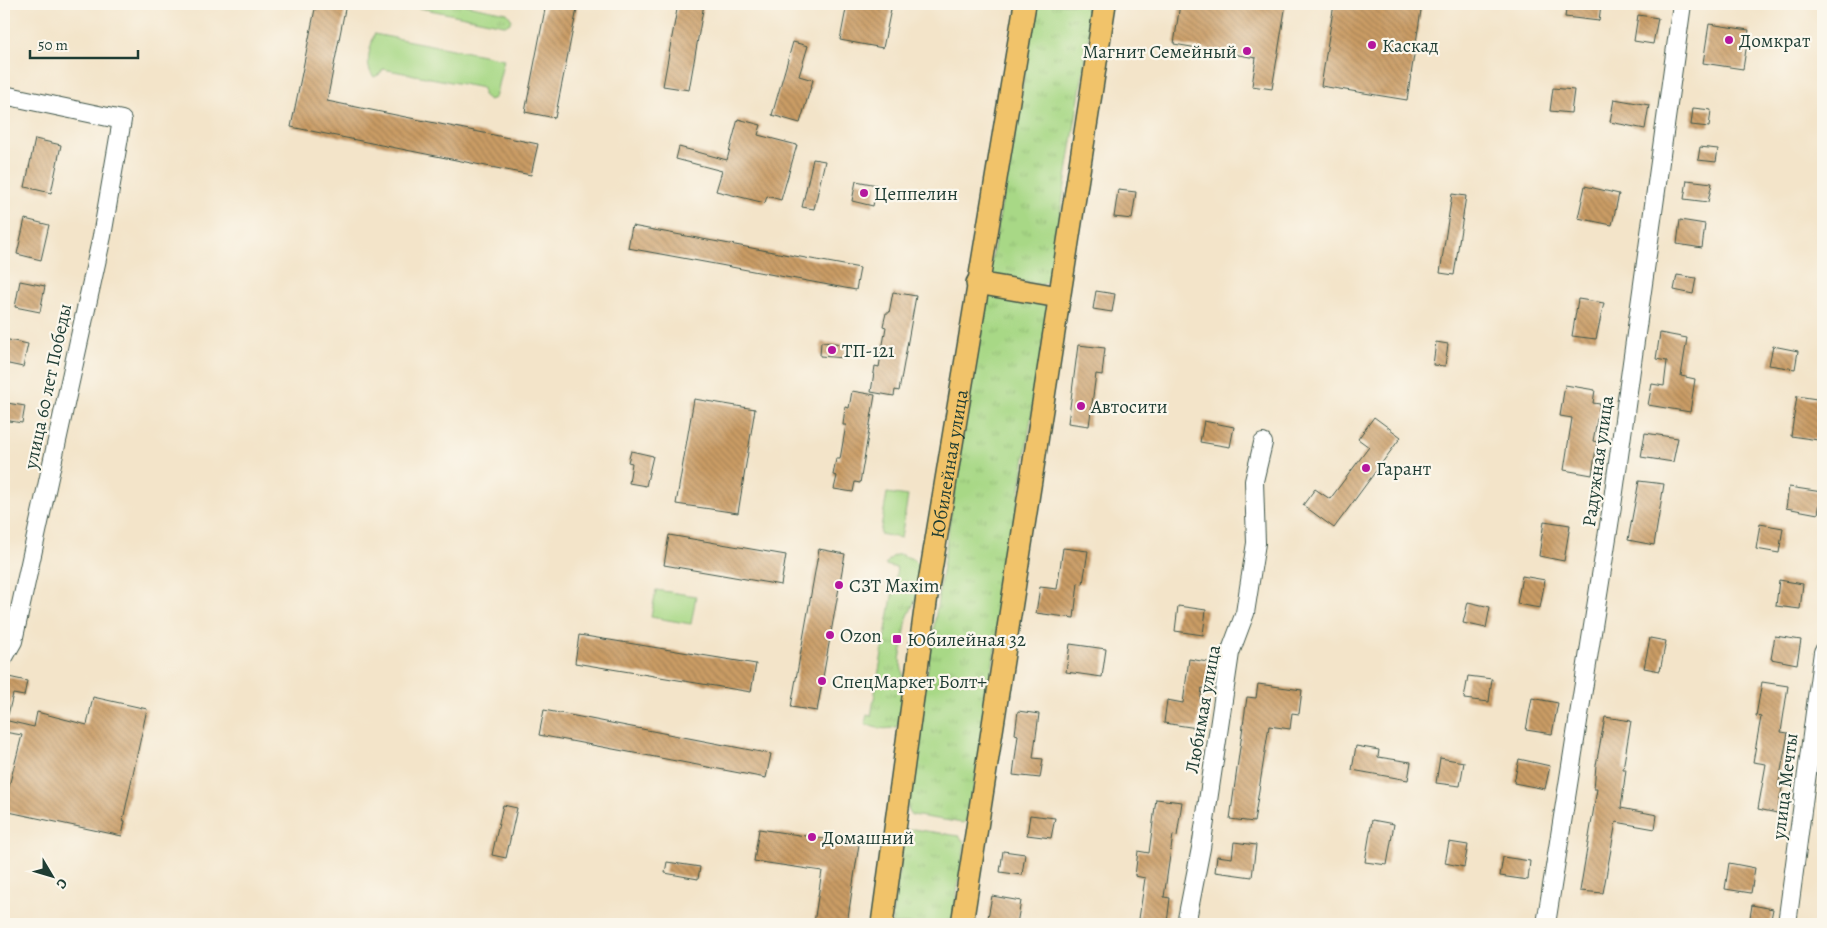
<svg xmlns="http://www.w3.org/2000/svg" width="1827" height="928" viewBox="0 0 1827 928" font-family="Alegreya,serif">
<defs>
<pattern id="grass-tufts" width="24" height="20" patternUnits="userSpaceOnUse" patternTransform="scale(1.25)"><rect width="24" height="20" fill="#a8d886"/><path d="M3 7l-1-3M5 7V3M7 7l1-3M15 17l-1-3M17 17v-4M19 17l1-3" fill="none" stroke="#90ba74"/></pattern>
<pattern id="building-back-hatch" width="6" height="6" patternUnits="userSpaceOnUse" patternTransform="scale(1.25)"><rect width="6" height="6" fill="#ca9c65"/><path d="M-1 5l2 2M0 0l6 6M5-1l2 2" fill="none" stroke="#a38054"/></pattern>
</defs>
<rect width="100%" height="100%" fill="#fbf7ec"/>
<filter id="ink" filterUnits="userSpaceOnUse"><feTurbulence type="fractalNoise" baseFrequency=".02" numOctaves="2"/><feDisplacementMap in="SourceGraphic" scale="10" xChannelSelector="R" yChannelSelector="G"/><feConvolveMatrix kernelMatrix="1 2 1 2 8 2 1 2 1" color-interpolation-filters="sRGB"/></filter>
<filter id="wash" filterUnits="userSpaceOnUse"><feTurbulence type="fractalNoise" baseFrequency=".0096" numOctaves="4" result="noise"/><feDisplacementMap in="SourceGraphic" scale="20" xChannelSelector="R" yChannelSelector="G"/><feGaussianBlur stdDeviation="1.12" result="paint"/><feColorMatrix in="noise" values="0 0 0 0 0 0 0 0 0 0 0 0 0 0 0 0 0 1.4 0 .05"/><feComposite in="paint" operator="in"/></filter>
<g filter="url(#wash)">
<rect width="100%" height="100%" fill="#f3e4c9"/>
<path fill="url(#grass-tufts)" stroke="#648a5d" d="M 400,4 L 461,4 L 507,13 L 512,20 L 509,24 L 504,25 Z
M 1037,4 L 1094,4 L 1050,279 L 1042,285 L 993,277 L 990,269 Z
M 992,292 L 1040,300 L 1048,309 L 969,818 L 963,823 L 912,815 L 907,807 L 983,299 Z
M 899,554 L 913,559 L 920,566 L 917,597 L 907,618 L 900,660 L 905,685 L 899,723 L 896,727 C 887,730 874,729 865,723 L 867,715 L 871,716 L 897,568 L 885,565 L 893,556 Z
M 913,829 L 959,836 L 965,843 L 952,924 L 891,924 L 905,832 Z"/>
<path fill="#a8d886" stroke="#648a5d" d="M 374,34 L 504,59 L 495,98 L 489,100 L 483,95 L 483,88 L 383,69 L 380,74 L 374,77 C 363,66 371,47 374,34 Z
M 887,493 L 908,496 L 901,538 L 880,534 Z
M 656,590 L 696,596 L 691,624 L 651,617 Z"/>
<g id="blocks">
<path fill="url(#building-back-hatch)" d="M 316,4 L 346,4 L 327,101 L 538,144 L 531,175 L 291,127 Z
M 546,4 L 578,4 L 555,118 L 525,112 Z
M 678,4 L 704,4 L 689,90 L 663,86 Z
M 847,4 L 892,4 L 883,48 L 840,40 Z
M 1180,4 L 1286,4 L 1272,89 L 1252,86 L 1256,58 L 1174,44 Z
M 1334,4 L 1422,4 L 1407,100 L 1321,86 Z
M 1567,4 L 1601,4 L 1599,21 L 1565,17 Z
M 1638,15 L 1658,18 L 1653,44 L 1634,41 Z
M 1709,24 L 1749,30 L 1743,69 L 1703,63 Z
M 793,42 L 808,46 L 799,76 L 813,80 L 800,123 L 772,115 Z
M 1553,88 L 1574,90 L 1571,113 L 1550,111 Z
M 1614,99 L 1649,105 L 1645,129 L 1610,122 Z
M 1693,108 L 1711,110 L 1709,127 L 1691,125 Z
M 738,119 L 761,125 L 758,135 L 797,145 L 781,200 L 767,196 L 765,203 L 716,191 L 722,171 L 676,159 L 679,147 L 727,160 Z
M 35,139 L 61,145 L 51,193 L 25,187 Z
M 1700,147 L 1718,149 L 1716,162 L 1698,160 Z
M 813,159 L 825,161 L 814,209 L 802,207 Z
M 1687,180 L 1712,183 L 1708,202 L 1684,199 Z
M 856,181 L 877,185 L 873,206 L 852,201 Z
M 1585,186 L 1619,194 L 1612,225 L 1578,218 Z
M 1118,190 L 1136,192 L 1132,219 L 1114,217 Z
M 1452,194 L 1466,196 L 1454,275 L 1440,273 Z
M 25,219 L 49,225 L 41,260 L 17,254 Z
M 1680,220 L 1705,224 L 1702,248 L 1677,244 Z
M 632,226 L 860,268 L 856,290 L 628,248 Z
M 1677,275 L 1696,278 L 1693,294 L 1674,290 Z
M 20,281 L 45,286 L 40,312 L 15,307 Z
M 1096,291 L 1115,294 L 1112,312 L 1093,309 Z
M 893,292 L 916,296 L 899,391 L 895,390 L 894,396 L 871,392 L 875,366 L 879,367 L 886,327 L 883,326 L 886,313 L 889,313 Z
M 1578,299 L 1604,303 L 1596,339 L 1572,336 Z
M 1660,333 L 1687,338 L 1681,376 L 1695,379 L 1690,412 L 1648,405 L 1652,384 L 1664,386 L 1667,361 L 1656,359 Z
M 4,339 L 28,344 L 23,367 L 4,363 Z
M 821,342 L 845,344 L 844,358 L 820,356 Z
M 1436,342 L 1448,344 L 1445,366 L 1433,365 Z
M 1078,345 L 1105,348 L 1102,375 L 1096,374 L 1089,426 L 1068,423 Z
M 1773,346 L 1798,351 L 1795,369 L 1769,365 Z
M 1565,385 L 1595,390 L 1593,403 L 1600,404 L 1593,441 L 1597,442 L 1592,475 L 1564,470 L 1572,418 L 1560,416 Z
M 852,391 L 875,395 L 860,483 L 855,482 L 853,492 L 834,489 L 837,476 L 833,475 L 836,459 L 840,459 L 846,425 L 843,425 L 845,407 L 849,408 Z
M 1797,396 L 1823,400 L 1818,440 L 1791,436 Z
M 694,399 L 755,409 L 738,513 L 676,504 Z
M 7,403 L 25,406 L 22,423 L 4,420 Z
M 1374,417 L 1401,437 L 1334,528 L 1303,505 L 1315,489 L 1330,499 L 1369,447 L 1358,439 Z
M 1204,421 L 1234,427 L 1230,447 L 1200,442 Z
M 1645,433 L 1678,438 L 1673,462 L 1641,457 Z
M 631,451 L 653,456 L 646,486 L 629,483 L 632,463 L 628,462 Z
M 1639,481 L 1664,484 L 1654,545 L 1628,540 Z
M 1789,487 L 1822,492 L 1818,514 L 1786,508 Z
M 1544,521 L 1570,525 L 1564,561 L 1539,556 Z
M 1760,524 L 1783,528 L 1779,553 L 1756,549 Z
M 669,535 L 786,555 L 781,585 L 664,565 Z
M 1063,548 L 1088,551 L 1083,584 L 1078,583 L 1074,618 L 1036,613 L 1040,587 L 1057,589 Z
M 819,549 L 845,554 L 817,711 L 791,707 Z
M 1522,576 L 1545,580 L 1540,608 L 1517,604 Z
M 1779,580 L 1803,584 L 1800,609 L 1776,606 Z
M 1468,602 L 1490,607 L 1486,628 L 1463,623 Z
M 1178,606 L 1206,610 L 1203,635 L 1175,631 Z
M 579,635 L 756,664 L 751,692 L 575,663 Z
M 1775,636 L 1801,640 L 1797,664 L 1771,659 Z
M 1650,638 L 1666,641 L 1660,671 L 1644,668 Z
M 1070,644 L 1106,649 L 1102,677 L 1066,672 Z
M 1189,659 L 1214,663 L 1210,689 L 1202,688 L 1197,728 L 1164,723 L 1167,700 L 1183,703 Z
M 4,676 L 27,681 L 24,696 L 13,694 L 8,715 L 4,714 Z
M 1468,676 L 1492,679 L 1489,702 L 1464,699 Z
M 1762,682 L 1788,686 L 1781,732 L 1788,733 L 1778,787 L 1782,788 L 1777,813 L 1758,809 L 1766,764 L 1753,762 L 1761,717 L 1756,716 Z
M 1258,684 L 1302,690 L 1299,714 L 1292,713 L 1290,729 L 1269,726 L 1254,822 L 1230,819 L 1247,697 L 1256,698 Z
M 93,697 L 147,709 L 123,820 L 125,821 L 122,836 L 4,811 L 4,797 L 6,798 L 22,735 L 4,732 L 4,720 L 34,727 L 37,712 L 87,725 Z
M 1532,698 L 1558,703 L 1552,734 L 1526,730 Z
M 544,710 L 771,754 L 766,778 L 539,735 Z
M 1018,711 L 1039,714 L 1033,758 L 1043,759 L 1040,778 L 1013,775 L 1018,735 L 1015,734 Z
M 1605,717 L 1631,721 L 1623,769 L 1626,769 L 1621,808 L 1657,815 L 1655,829 L 1616,822 L 1603,893 L 1580,891 L 1597,789 L 1594,789 L 1596,765 Z
M 1356,746 L 1379,750 L 1378,757 L 1411,762 L 1408,780 L 1352,770 Z
M 1440,758 L 1464,762 L 1460,786 L 1436,783 Z
M 1519,759 L 1550,766 L 1545,789 L 1514,783 Z
M 1156,799 L 1182,802 L 1177,836 L 1173,835 L 1164,897 L 1170,898 L 1167,923 L 1139,919 L 1145,878 L 1135,876 L 1138,851 L 1149,853 Z
M 503,805 L 517,808 L 506,858 L 492,855 Z
M 1030,815 L 1055,818 L 1051,838 L 1027,835 Z
M 1372,820 L 1394,824 L 1387,865 L 1365,862 Z
M 759,829 L 859,844 L 847,924 L 814,923 L 822,871 L 754,861 Z
M 1234,842 L 1256,845 L 1252,877 L 1215,872 L 1217,856 L 1232,858 Z
M 1449,842 L 1468,845 L 1464,867 L 1445,863 Z
M 1003,851 L 1025,854 L 1022,875 L 1000,872 Z
M 1503,857 L 1530,861 L 1528,880 L 1500,876 Z
M 667,862 L 700,867 L 698,879 L 665,873 Z
M 1729,863 L 1755,868 L 1751,893 L 1725,889 Z
M 992,896 L 1021,901 L 1017,924 L 987,923 Z
M 1752,905 L 1773,909 L 1770,924 L 1749,924 Z"/>
</g>
</g>
<g filter="url(#ink)">
<use href="#blocks" fill-opacity="0" stroke="#3f564a" stroke-width="1"/>
<g fill="none" stroke-linecap="round" stroke-linejoin="round">
<g stroke="#3f564a" stroke-width="20">
<path id="minor" d="M 4,95 L 122,120 L 102,236 L 13,641 L 4,657
M 1186,924 L 1201,848 L 1230,653 L 1245,613 L 1256,543 L 1254,481 L 1263,443
M 1546,924 L 1612,506 L 1682,4
M 1787,924 L 1823,652"/>
</g>
<g stroke="#3f564a" stroke-width="24">
<g id="major">
<path d="M 977,283 L 1059,297"/>
<path id="s1" d="M 882,924 L 928,588 L 1025,4"/>
<path d="M 962,924 L 1105,4"/>
</g>
</g>
<use href="#minor" stroke="#fff" stroke-width="18"/>
<use href="#major" stroke="#f1c36a" stroke-width="21"/>
</g>
</g>
<g fill="#b5179e" stroke="#fbf7ec" stroke-width="2">
<circle cx="1729" cy="40" r="5"/>
<circle cx="1372" cy="45" r="5"/>
<circle cx="1247" cy="51" r="5"/>
<circle cx="864" cy="193" r="5"/>
<circle cx="832" cy="350" r="5"/>
<circle cx="1081" cy="406" r="5"/>
<circle cx="1366" cy="468" r="5"/>
<circle cx="839" cy="585" r="5"/>
<circle cx="830" cy="635" r="5"/>
<rect x="892" y="634" width="10" height="10" rx="2.5"/>
<circle cx="822" cy="681" r="5"/>
<circle cx="812" cy="837" r="5"/>
</g>
<g text-anchor="middle" stroke-width="4.5" stroke-linejoin="round" paint-order="stroke">
<g font-size="19" fill="#1f3d34" stroke="#fbf7ec" text-anchor="start">
<text x="1739" y="47">Домкрат</text>
<text x="1382" y="52">Каскад</text>
<text x="1237" y="58" text-anchor="end">Магнит Семейный</text>
<text x="874" y="200">Цеппелин</text>
<text x="842" y="357">ТП-121</text>
<text x="1091" y="413">Автосити</text>
<text x="1376" y="475">Гарант</text>
<text x="849" y="592">СЗТ Maxim</text>
<text x="840" y="642">Ozon</text>
<text x="907" y="646">Юбилейная 32</text>
<text x="832" y="688">СпецМаркет Болт+</text>
<text x="822" y="844">Домашний</text>
</g>
<g font-size="19" fill="#1f3d34" stroke="#fbf7ec">
<text transform="translate(47 386) rotate(-78)" y="7">улица 60 лет Победы</text>
<text transform="translate(1597 461) rotate(-82)" y="7">Радужная улица</text>
<text dy="7" stroke="none"><textPath href="#s1" startOffset="465">Юбилейная улица</textPath></text>
<text transform="translate(1202 709) rotate(-80)" y="7">Любимая улица</text>
<text transform="translate(1784 786) rotate(-83)" y="7">улица Мечты</text>
</g>
</g>
<rect width="1827" height="928" fill="none" stroke="#fbf7ec" stroke-width="20"/>
<g transform="translate(52 876) rotate(128)" stroke="#fbf7ec" stroke-width="4" paint-order="stroke">
<path d="M0-4L9 19L0 12L-9 19Z" fill="#1f3d34"/>
<text y="-8" font-size="14" font-weight="bold" text-anchor="middle" fill="#1f3d34">С</text>
</g>
<path d="M30 50v8h108v-8" fill="none" stroke="#1f3d34" stroke-width="2.5"/>
<text x="38" y="50" font-size="15" fill="#1f3d34" stroke="#fbf7ec" stroke-width="4" paint-order="stroke">50 m</text>
</svg>
